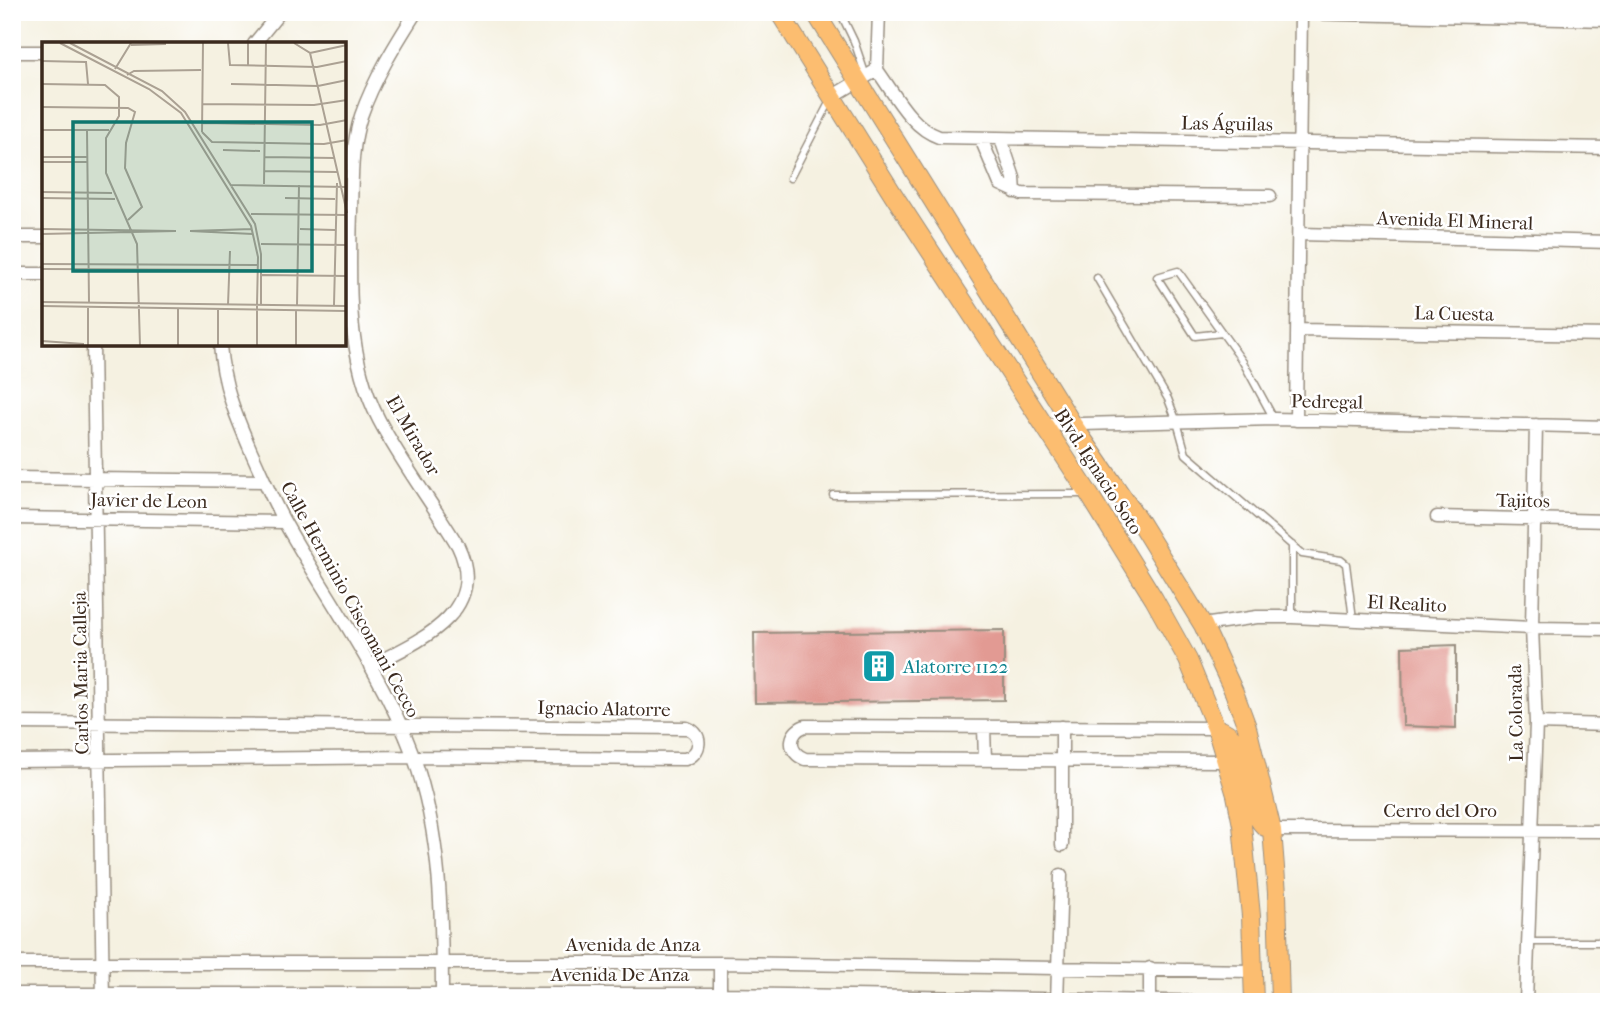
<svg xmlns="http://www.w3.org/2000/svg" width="1621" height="1014" viewBox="0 0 1621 1014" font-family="'IM FELL French Canon',serif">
<rect width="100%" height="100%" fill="#fff"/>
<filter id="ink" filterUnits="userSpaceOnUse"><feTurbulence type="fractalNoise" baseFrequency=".0143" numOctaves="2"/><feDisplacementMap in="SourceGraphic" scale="14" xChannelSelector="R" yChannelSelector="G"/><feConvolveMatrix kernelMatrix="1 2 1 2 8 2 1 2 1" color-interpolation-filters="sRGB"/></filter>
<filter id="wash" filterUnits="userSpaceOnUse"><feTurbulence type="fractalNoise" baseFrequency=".00686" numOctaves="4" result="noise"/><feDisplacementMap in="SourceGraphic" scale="28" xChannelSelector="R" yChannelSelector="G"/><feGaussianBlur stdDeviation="1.57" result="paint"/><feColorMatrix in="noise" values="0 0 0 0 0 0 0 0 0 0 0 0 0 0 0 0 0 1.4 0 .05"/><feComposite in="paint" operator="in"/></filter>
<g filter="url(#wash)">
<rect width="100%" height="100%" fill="#f5f1e1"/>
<g id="blocks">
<path fill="#e29a93" d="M 1004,630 L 1004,700 L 755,703 L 754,633 Z
M 1456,645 L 1456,728 L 1403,726 L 1402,647 Z"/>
</g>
</g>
<g filter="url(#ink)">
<use href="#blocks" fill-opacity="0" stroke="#988e80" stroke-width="2"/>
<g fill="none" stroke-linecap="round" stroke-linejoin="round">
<g stroke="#988e80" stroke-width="9">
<path id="service" d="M 840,12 L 854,41 L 866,76
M 790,178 L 830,101
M 1097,278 L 1168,399 L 1177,422 L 1186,454 L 1302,554 L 1341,560 L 1346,564 L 1353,619
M 1222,333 L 1195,336 L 1157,277 L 1178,271 L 1243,362 L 1274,419
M 833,495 L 1084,494
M 1292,545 L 1292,616
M 1529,942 L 1609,942"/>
</g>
<g stroke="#988e80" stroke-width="15">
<path id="minor" d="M 1249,12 L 1609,20
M 254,44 L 280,12
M 12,52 L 44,52
M 877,70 C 894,93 911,128 939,137 L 1609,148
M 877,70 L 879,12
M 833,96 L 877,70
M 981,139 L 1000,184 L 1022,194 L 1270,196
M 1001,139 L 1014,178 L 1015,192
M 1300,234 L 1609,242
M 12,237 L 44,237
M 12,274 L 44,274
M 1298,330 L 1609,335
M 93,345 L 103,1002
M 220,345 C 223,385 235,414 251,451 C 262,475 272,500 285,523 C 328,600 382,672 413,755 C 442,835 442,918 442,1002
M 1296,420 L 1301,12
M 1044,425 L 1274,419 L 1609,427
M 12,478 L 264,481
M 1437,517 L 1609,521
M 12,518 L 284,522
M 1203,625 L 1257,617 L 1292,617 L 1532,628 L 1609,629
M 370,666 C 417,642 490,613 458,546 C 433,504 402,464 379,420 C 346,357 349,280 351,211 C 352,179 351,147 361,116 C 374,79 395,45 416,12
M 12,723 L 687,728 C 704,734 701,754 685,759 L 413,757 L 12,761
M 1536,723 L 1609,725
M 984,727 L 985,760
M 1062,727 L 1062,845
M 1216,728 L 805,726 C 787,733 788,753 805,759 L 1226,761
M 1272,830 L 1609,831
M 12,963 L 720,963 L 1253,971
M 720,963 L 720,994
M 12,994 L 720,994 L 1229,1002
M 1150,999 L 1150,968
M 1057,1002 L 1061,875
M 1526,1002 L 1536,723 L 1532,628 L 1536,425"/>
</g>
<g stroke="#988e80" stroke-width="20">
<path id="primary" d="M 779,12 L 893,194 L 1089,494 L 1154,599 L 1188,660 L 1216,728 L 1236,795 L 1242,825 L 1251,916 L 1254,1002
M 815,12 L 1073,425 L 1139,521 L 1203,625 L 1234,692 L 1247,727 L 1272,830 L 1277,893 L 1280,1002
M 1216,728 C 1258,740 1239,803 1265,827"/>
</g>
<use href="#service" stroke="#fff" stroke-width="6"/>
<use href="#minor" stroke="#fff" stroke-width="12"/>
<use href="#primary" stroke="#fcbd6f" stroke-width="18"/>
</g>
</g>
<defs>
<g id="building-square" transform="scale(1.75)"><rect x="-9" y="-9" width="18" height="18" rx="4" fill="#0f9aa8" stroke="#fff"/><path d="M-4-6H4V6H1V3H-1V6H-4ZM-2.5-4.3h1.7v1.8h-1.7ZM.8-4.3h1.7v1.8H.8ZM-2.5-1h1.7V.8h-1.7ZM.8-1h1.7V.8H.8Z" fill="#fff"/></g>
</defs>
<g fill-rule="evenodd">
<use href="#building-square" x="879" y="666"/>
</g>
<g text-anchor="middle" stroke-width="5" stroke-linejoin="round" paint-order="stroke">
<g font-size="19" fill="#3b2a1e" stroke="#fff">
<text transform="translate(1227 123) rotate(1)" y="7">Las Águilas</text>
<text transform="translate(1455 220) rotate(2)" y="7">Avenida El Mineral</text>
<text transform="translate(1454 313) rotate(1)" y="7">La Cuesta</text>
<text transform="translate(1327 401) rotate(1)" y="7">Pedregal</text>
<text transform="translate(414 435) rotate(60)" y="7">El Mirador</text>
<text transform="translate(1099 471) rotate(57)" y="7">Blvd. Ignacio Soto</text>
<text transform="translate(149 500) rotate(1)" y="7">Javier de Leon</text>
<text transform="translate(1523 500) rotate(1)" y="7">Tajitos</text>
<text transform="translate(351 599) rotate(61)" y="7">Calle Herminio Ciscomani Cecco</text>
<text transform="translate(1407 603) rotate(3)" y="7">El Realito</text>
<text transform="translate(80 673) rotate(-91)" y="7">Carlos Maria Calleja</text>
<text transform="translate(604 708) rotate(1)" y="7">Ignacio Alatorre</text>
<text transform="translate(1515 713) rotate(-91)" y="7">La Colorada</text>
<text x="1440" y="817">Cerro del Oro</text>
<text x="633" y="951">Avenida de Anza</text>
<text x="620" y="981">Avenida De Anza</text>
</g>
<g font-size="19" fill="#0d838f" stroke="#fff" text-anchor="start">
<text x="903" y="673">Alatorre 1122</text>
</g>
</g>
<g transform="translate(42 42)">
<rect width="304" height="304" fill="#f5f1e1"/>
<path fill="none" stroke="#aba193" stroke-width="2" d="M 18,1 L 107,47 L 139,71 L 209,184 L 216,215 L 215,263M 28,1 L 120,49 L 143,70 L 213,182 L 219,212 L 219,263M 186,1 L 188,23 L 275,25 L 305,19M 206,1 L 206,23M 252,1 L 268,11 L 305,171M 89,3 L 124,2M 268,11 L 305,3M 0,19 L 44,20 L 46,42M 73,27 L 89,1M 85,33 L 92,29 L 159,28M 0,42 L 63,43 L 77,55 L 77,74 L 64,96 L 64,131 L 95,202 L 98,304M 189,42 L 276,44 L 305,38M 160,62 L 272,63 L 305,58M 0,65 L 86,66 L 93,70 L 84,101 L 83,126 L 100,165 L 86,178M 161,81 L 278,83 L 305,78M 0,88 L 67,88M 45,88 L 47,260M 160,90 L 170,100 L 282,102 L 305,98M 160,90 L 161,1M 181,108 L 218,109M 0,115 L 45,115M 223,115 L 293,116M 0,120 L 45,120M 223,129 L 295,130M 222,142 L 224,1M 188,143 L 305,145M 0,150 L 70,151M 0,156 L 73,157M 243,156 L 293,157M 209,172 L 305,173M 0,187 L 134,189M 258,187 L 293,188M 148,189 L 211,192M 148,189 L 210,187M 0,192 L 134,189M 219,202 L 305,203M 0,222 L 216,223M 0,227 L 215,228M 220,233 L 305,234M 0,260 L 305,264M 186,263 L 188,209M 292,263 L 295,141M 0,264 L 305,269M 255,264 L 257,143M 136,267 L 136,304M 176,268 L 176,304M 0,299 L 42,302M 46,304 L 46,265M 215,304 L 215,263M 254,304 L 254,269"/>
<path fill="#0f766e" fill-opacity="0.15" stroke="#0f766e" stroke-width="3.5" d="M 31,80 L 270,80 L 270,229 L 31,229 Z"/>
<rect width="304" height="304" fill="none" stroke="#3b2a1e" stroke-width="3.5"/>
</g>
<rect width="1621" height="1014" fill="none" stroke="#fff" stroke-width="42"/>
</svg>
